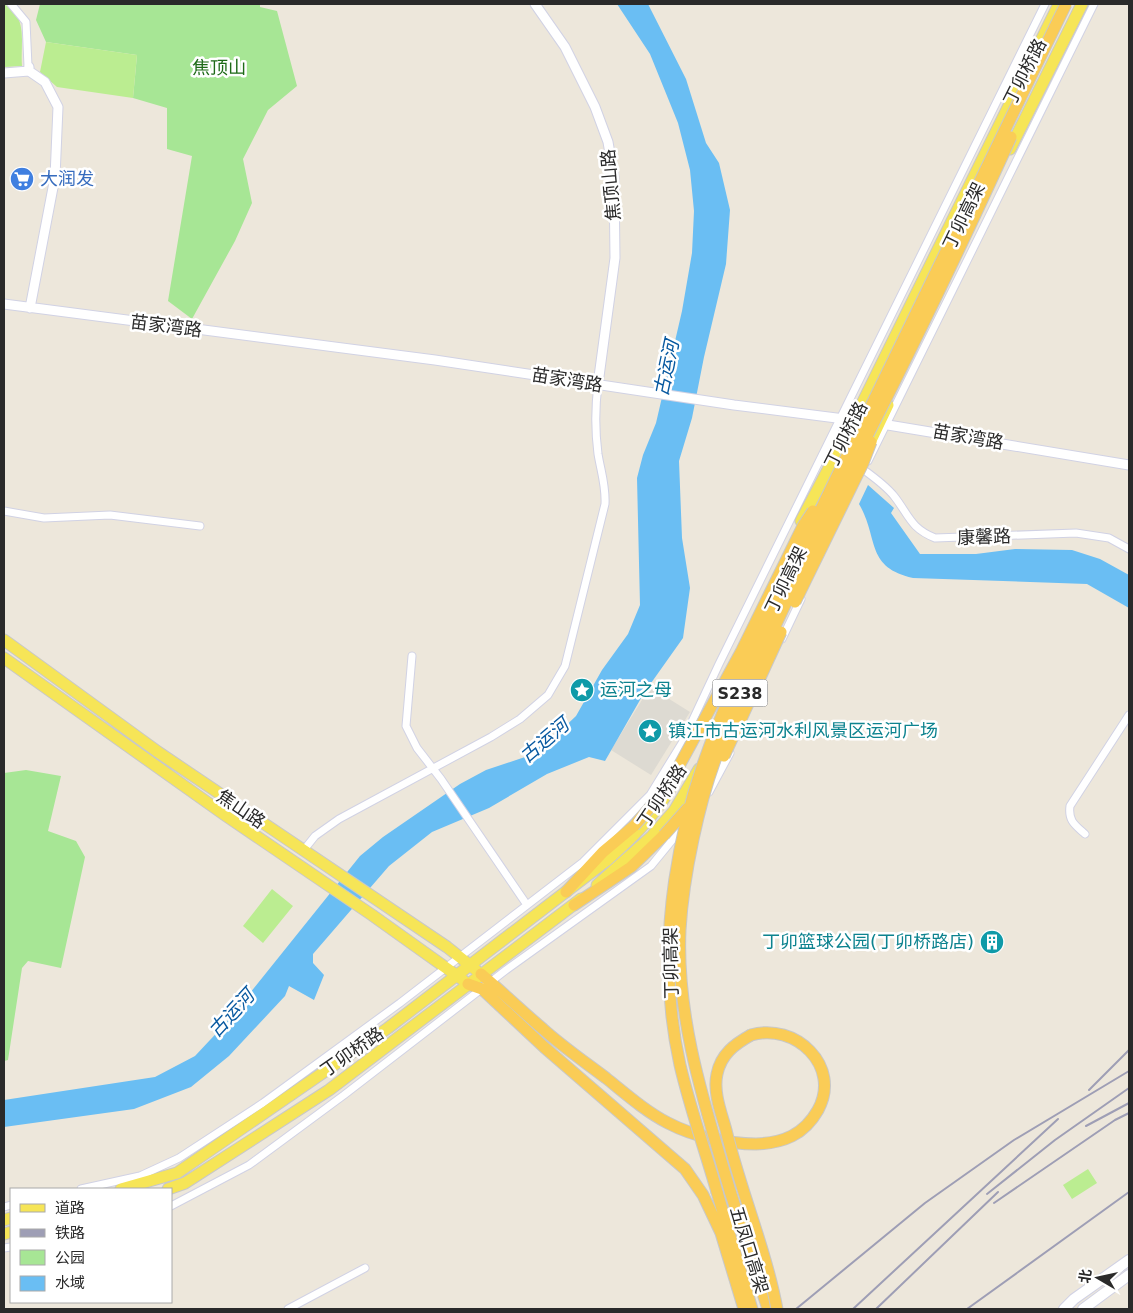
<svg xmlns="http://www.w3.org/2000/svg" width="1133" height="1313" viewBox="0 0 1133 1313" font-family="'DejaVu Sans','Noto Sans SC',sans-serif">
<rect width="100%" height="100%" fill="#ede7db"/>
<path fill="#a7e695" d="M 40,4 L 260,4 L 260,7 L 277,11 L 297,86 L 268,110 L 243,159 L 252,203 L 235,241 L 192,319 L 168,301 L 192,156 L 167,149 L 167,108 L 133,98 L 137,55 L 46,42 L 36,20 Z
M 26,770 L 61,776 L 48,831 L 76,841 L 85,857 L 61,968 L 28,961 L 22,968 L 8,1060 L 4,1061 L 4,773 Z"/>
<path fill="#bbed91" d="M 4,4 C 29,18 20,42 22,66 L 4,67 Z
M 46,42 L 137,55 L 133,98 L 57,87 L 40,72 Z
M 272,889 L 293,906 L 263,943 L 243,926 Z
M 1088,1169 L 1097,1183 L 1072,1199 L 1063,1185 Z"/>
<path fill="#dddad2" d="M 650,687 L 690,712 L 651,775 L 611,750 Z"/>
<path fill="#6abef3" d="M 617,4 L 648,4 L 686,79 L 706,143 L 719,163 L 730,210 L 726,264 L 704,357 L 692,418 L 679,461 L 682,538 L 690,588 L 683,638 L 644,693 L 605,761 L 589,757 L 547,774 L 489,808 L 432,832 L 389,866 L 313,954 L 313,963 L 324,975 L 314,1000 L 289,986 L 285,996 L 229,1056 L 191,1087 L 134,1109 L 4,1127 L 4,1100 L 155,1077 L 195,1056 L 225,1024 L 360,856 L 383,837 L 460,784 L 486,770 L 525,757 L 556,735 L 576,716 L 602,670 L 628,634 L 640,605 L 637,478 L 643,455 L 656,423 L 682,311 L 692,253 L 694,211 L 690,170 L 678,123 L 650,54 Z
M 868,485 L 894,508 L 891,513 L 920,554 L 976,554 L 1015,549 L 1072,550 L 1100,559 L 1129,575 L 1129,608 L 1087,584 L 913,578 C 865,567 879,538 859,504 Z"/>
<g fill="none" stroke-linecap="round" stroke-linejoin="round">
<g stroke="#d1d2e4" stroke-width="9">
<path id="minor" d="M 11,4 L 26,22 L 28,66
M 868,461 L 1094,4
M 864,470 C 875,478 886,486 894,496 C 909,515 910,528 935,538 L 1076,533 L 1109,538 L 1129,549
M 4,511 L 44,518 L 110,515 L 200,526
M 782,639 L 801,599
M 412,656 L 406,726 L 417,748 L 441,779 L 527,905
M 709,792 L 730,753
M 1085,834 C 1075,825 1068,821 1070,806 L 1129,715
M 303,851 L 315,836 L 339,819 L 491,737 L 520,719 L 548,695 L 565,666 L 605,504 C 606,486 601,472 598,454 C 595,431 595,408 598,384
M 81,1189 L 140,1176 L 179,1158 L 263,1103 L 400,1003 L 583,862 L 650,795 L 682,743 L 719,664 L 1045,4
M 171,1206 L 249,1165 L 344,1095 L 506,970 L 651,866 L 683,827
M 4,1207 L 11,1205
M 4,1248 L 11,1247
M 288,1309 L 365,1268"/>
</g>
<g stroke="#d1d2e4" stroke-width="11">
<path id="tertiary" d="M 535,4 L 565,47 L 595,107 L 608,142 L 614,177 L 615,258 L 598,384
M 29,71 L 45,82 L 58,107 L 55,177 L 30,308
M 4,73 L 29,71 L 29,67
M 4,304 L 435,360 L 734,405 L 860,421
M 876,423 L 1129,465"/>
</g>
<g stroke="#d1d2e4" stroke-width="12">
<path id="secondary" d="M 1064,1309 L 1074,1299 L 1129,1260
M 1083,1309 L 1129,1275"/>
</g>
<g stroke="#c8c8c8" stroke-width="13">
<path id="primary" d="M 1010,149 L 1082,4
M 867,449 L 888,405
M 801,521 L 854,420 L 1059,4
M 4,640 L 158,752 L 447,947 L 476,970
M 4,658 L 225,815 L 372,915 L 463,980
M 597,885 L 652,836 L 674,811 L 699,769
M 121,1189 L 177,1173 L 388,1028 L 606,861 C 631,839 653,818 670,789
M 168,1189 L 185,1183 L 329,1090 L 581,899
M 4,1220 L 11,1218
M 4,1234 L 11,1232"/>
</g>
<g stroke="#c8c8c8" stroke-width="13">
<path id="trunk" d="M 566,892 L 603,852 L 634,826
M 574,905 L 631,867 L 664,835
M 481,974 C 502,992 522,1011 543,1029 C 563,1047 585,1062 606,1078 C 626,1094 645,1111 668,1123 C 693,1136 727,1144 756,1144 C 783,1143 804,1135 818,1110 C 842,1066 795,1022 751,1035
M 468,984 L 482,989 L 544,1047 L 685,1169 L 703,1195 L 721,1233 L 744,1309
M 730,1191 L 768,1309
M 717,1192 L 752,1309"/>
</g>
<use href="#minor" stroke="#fff" stroke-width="7"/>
<use href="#tertiary" stroke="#fff" stroke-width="9"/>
<use href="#secondary" stroke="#fff" stroke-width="10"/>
<use href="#primary" stroke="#f6e557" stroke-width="11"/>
<use href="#trunk" stroke="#facc56" stroke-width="11"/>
<path stroke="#9e9eb5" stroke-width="2" d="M 1089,1090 L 1129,1050
M 1086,1126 L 1129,1103
M 987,1194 L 1055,1140 L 1129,1088
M 994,1203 L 1115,1120 L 1129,1113
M 796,1309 L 925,1203 L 1014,1140 L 1129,1071
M 853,1309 L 1058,1119
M 876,1309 L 998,1192
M 967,1309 L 1129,1192"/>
<g stroke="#c8c8c8" stroke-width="13" stroke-linecap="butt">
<path id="trunk-bridge" d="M 795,602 L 863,463 L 871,442
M 724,756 L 781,632
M 634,826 L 659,797 L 679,766 L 742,650 L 803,526 L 813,511
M 664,835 L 688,808
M 751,1035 C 735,1044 721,1054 717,1074 C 713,1092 721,1112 726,1130 C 740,1189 766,1250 777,1309
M 730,1191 C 705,1106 676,1019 680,930 C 683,877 699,801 718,752 C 734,712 753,673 772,633 C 801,570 831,507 863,444 C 915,343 964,240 1011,137
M 717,1192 C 705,1150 690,1108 680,1065 C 653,943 677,816 727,703 L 1066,4"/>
</g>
<use href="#trunk-bridge" stroke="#facc56" stroke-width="11"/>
</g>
<defs>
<g id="supermarket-disc" transform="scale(1.25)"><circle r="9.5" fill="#3f7fe0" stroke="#fff"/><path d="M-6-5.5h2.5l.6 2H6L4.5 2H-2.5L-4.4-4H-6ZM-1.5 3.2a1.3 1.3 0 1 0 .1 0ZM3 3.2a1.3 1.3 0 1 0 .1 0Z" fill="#fff"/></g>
<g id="sight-disc" transform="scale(1.25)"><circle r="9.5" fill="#0f9aa8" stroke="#fff"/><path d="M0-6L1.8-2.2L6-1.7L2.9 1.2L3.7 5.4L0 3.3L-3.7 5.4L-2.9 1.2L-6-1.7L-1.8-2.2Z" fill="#fff"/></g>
<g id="building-disc" transform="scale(1.25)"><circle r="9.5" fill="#0f9aa8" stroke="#fff"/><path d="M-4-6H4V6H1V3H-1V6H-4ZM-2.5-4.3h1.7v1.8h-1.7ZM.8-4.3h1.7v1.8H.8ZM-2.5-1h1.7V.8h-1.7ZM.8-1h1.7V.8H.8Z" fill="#fff"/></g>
</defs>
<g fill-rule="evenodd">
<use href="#supermarket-disc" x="22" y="179"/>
<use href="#sight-disc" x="582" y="690"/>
<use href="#sight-disc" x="650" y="731"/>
<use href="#building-disc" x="992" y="942"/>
</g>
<g text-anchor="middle" stroke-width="5" stroke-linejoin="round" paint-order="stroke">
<rect fill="#fff" stroke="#6a6a6a" stroke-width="1" x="712.5" y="679.5" width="55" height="27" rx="4"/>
<g font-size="16" font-weight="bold" fill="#2a2a2a">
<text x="740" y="699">S238</text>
</g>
<g font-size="18" fill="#1e6a17" stroke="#fff">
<text x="219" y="74">焦顶山</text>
</g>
<g font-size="18" fill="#2a2a2a" stroke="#fff">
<text transform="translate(1025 72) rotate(-63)" y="6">丁卯桥路</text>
<text transform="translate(611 185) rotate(-95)" y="6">焦顶山路</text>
<text transform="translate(964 216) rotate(-64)" y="6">丁卯高架</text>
<text transform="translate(166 326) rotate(7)" y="6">苗家湾路</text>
<text transform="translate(567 380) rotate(9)" y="6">苗家湾路</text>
<text transform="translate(846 435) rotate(-63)" y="6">丁卯桥路</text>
<text transform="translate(968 437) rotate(10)" y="6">苗家湾路</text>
<text transform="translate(984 537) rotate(-2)" y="6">康馨路</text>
<text transform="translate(786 580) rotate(-64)" y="6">丁卯高架</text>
<text transform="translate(662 796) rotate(-56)" y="6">丁卯桥路</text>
<text transform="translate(241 809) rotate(34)" y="6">焦山路</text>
<text transform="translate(671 963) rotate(-91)" y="6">丁卯高架</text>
<text transform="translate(352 1052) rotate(-35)" y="6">丁卯桥路</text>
<text transform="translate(749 1250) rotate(73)" y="6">五凤口高架</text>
</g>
<g font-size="18" fill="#366cbe" stroke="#fff" text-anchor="start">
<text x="40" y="185">大润发</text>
</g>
<g font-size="18" fill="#0d838f" stroke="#fff" text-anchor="start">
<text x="600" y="696">运河之母</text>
<text x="668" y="737">镇江市古运河水利风景区运河广场</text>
<text x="974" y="948" text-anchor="end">丁卯篮球公园(丁卯桥路店)</text>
</g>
<g font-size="19" font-style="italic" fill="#0859a0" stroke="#fff">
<text transform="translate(666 368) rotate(-78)" y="7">古运河</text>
<text transform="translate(544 740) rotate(-40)" y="7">古运河</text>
<text transform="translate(231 1013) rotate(-47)" y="7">古运河</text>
</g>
</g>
<rect width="1133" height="1313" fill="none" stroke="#2a2a2a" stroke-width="10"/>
<rect x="10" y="1188" width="162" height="115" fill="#ffffff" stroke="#aaaaaa"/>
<rect x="20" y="1204" width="25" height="8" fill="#f6e557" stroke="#aaaaaa"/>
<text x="55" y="1213" font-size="15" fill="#2a2a2a">道路</text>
<rect x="20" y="1229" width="25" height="8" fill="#9e9eb5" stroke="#aaaaaa"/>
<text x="55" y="1238" font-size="15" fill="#2a2a2a">铁路</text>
<rect x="20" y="1250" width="25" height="15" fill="#a7e695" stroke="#aaaaaa"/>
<text x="55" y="1263" font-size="15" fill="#2a2a2a">公园</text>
<rect x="20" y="1276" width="25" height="15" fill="#6abef3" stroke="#aaaaaa"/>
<text x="55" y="1288" font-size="15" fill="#2a2a2a">水域</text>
<g transform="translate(1098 1278) rotate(279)" stroke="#ffffff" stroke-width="4" paint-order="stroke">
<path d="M0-4L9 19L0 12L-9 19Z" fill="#2a2a2a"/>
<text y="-8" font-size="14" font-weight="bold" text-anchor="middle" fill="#2a2a2a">北</text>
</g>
</svg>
